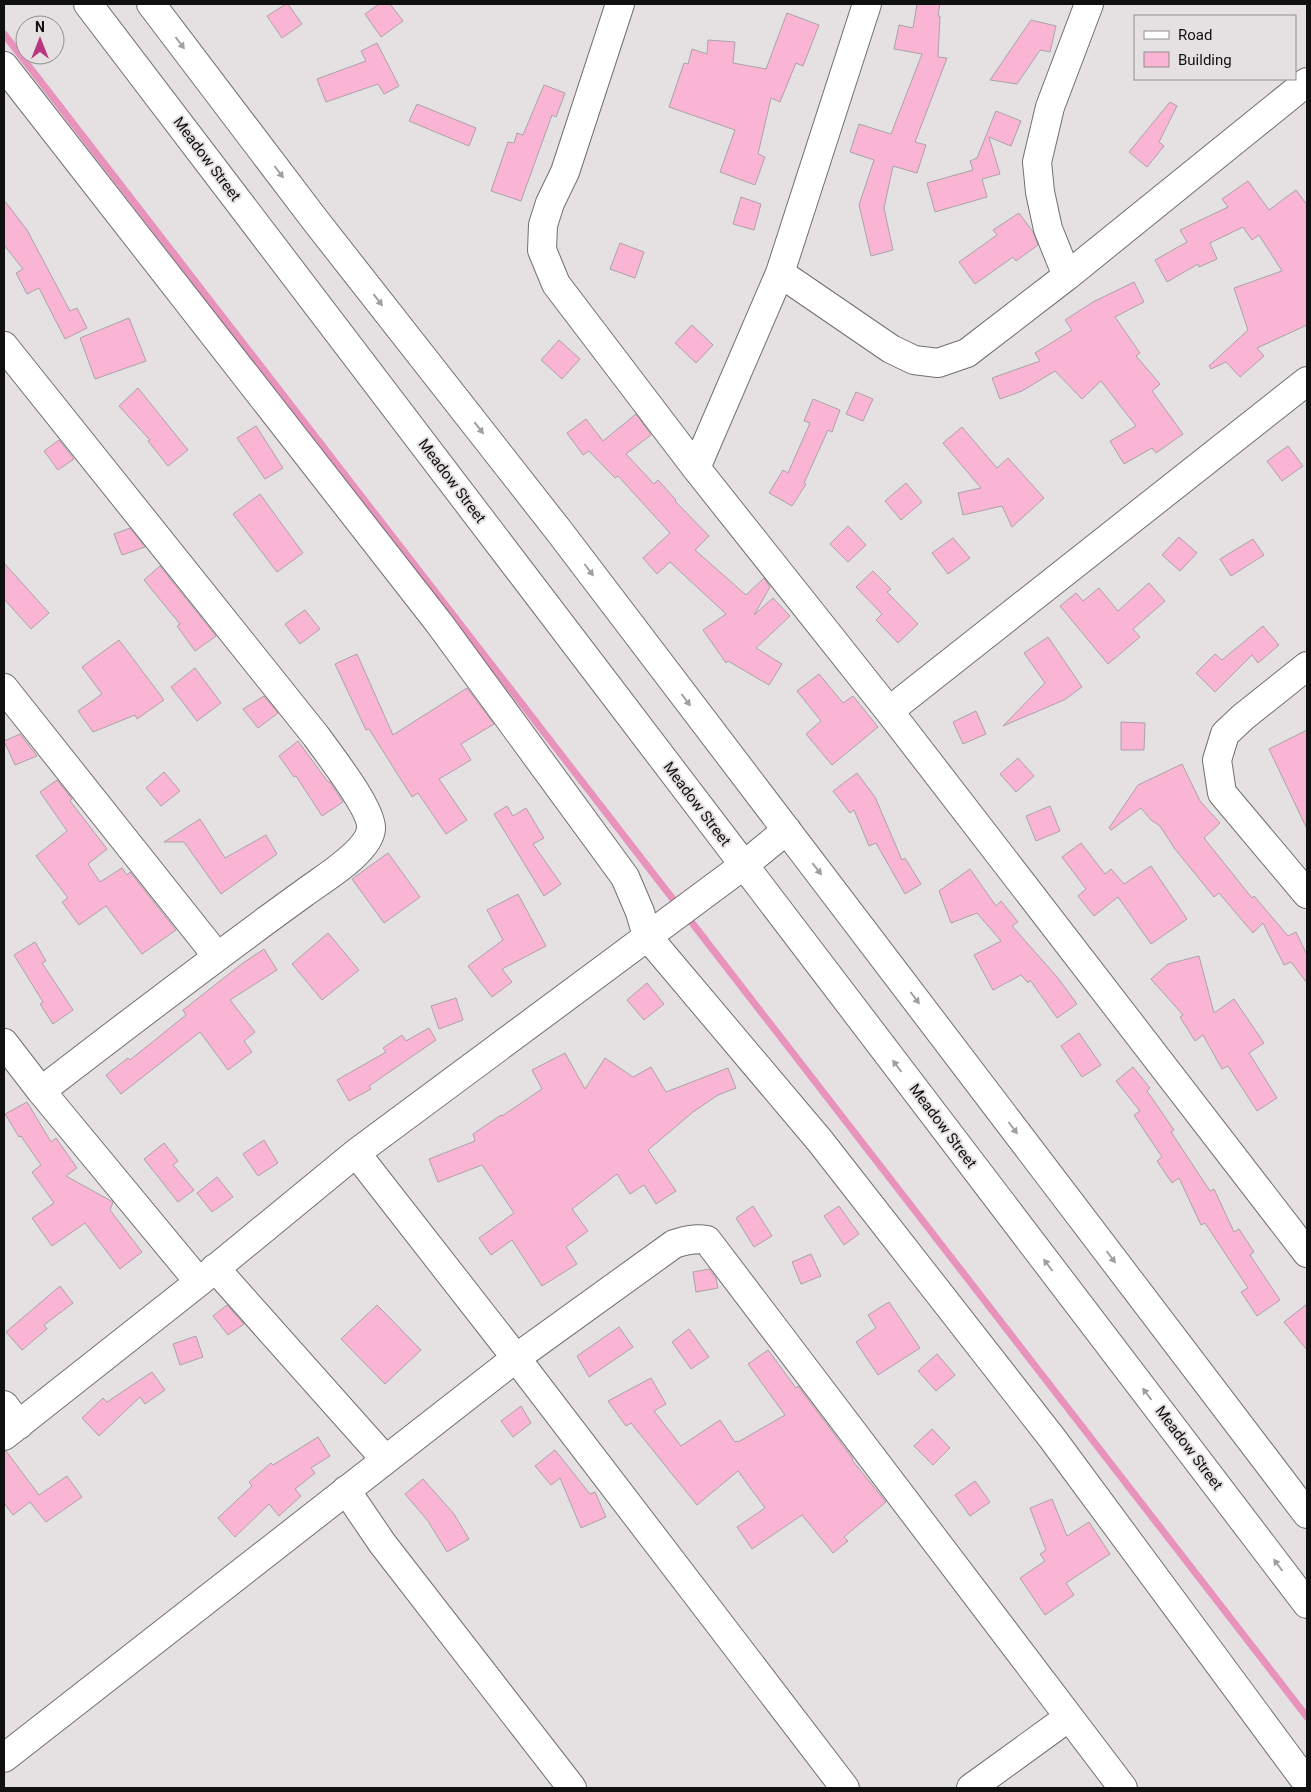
<svg xmlns="http://www.w3.org/2000/svg" width="1311" height="1792" viewBox="0 0 1311 1792" font-family="Roboto,sans-serif">
<rect width="100%" height="100%" fill="#e5e0e2"/>
<g fill="none" stroke-linecap="round" stroke-linejoin="round">
<path stroke="#e893bb" stroke-width="7" d="M 4,34 L 679,907
M 686,915 L 1307,1717"/>
</g>
<path fill="#fab4d4" stroke="#a9a4a6" d="M 286,4 L 288,4 L 302,24 L 282,38 L 267,16 Z
M 379,4 L 390,4 L 403,21 L 381,37 L 365,14 Z
M 917,4 L 940,4 L 938,16 L 940,16 L 938,57 L 947,58 L 915,142 L 926,145 L 917,173 L 893,166 L 884,208 L 893,250 L 871,256 L 859,205 L 874,160 L 850,152 L 859,124 L 891,134 L 922,54 L 894,49 L 899,25 L 913,28 Z
M 787,13 L 819,25 L 803,66 L 796,63 L 780,102 L 771,98 L 758,154 L 765,157 L 755,185 L 720,172 L 735,130 L 669,107 L 684,63 L 688,64 L 692,49 L 707,54 L 708,40 L 735,42 L 733,63 L 766,69 Z
M 1031,20 L 1056,26 L 1050,52 L 1040,50 L 1017,84 L 990,80 Z
M 377,43 L 399,86 L 384,94 L 378,84 L 326,102 L 317,79 L 366,61 L 361,51 Z
M 544,85 L 565,93 L 556,117 L 552,115 L 521,201 L 491,191 L 508,142 L 514,143 L 517,133 L 523,135 Z
M 1170,102 L 1177,106 L 1159,142 L 1164,146 L 1147,167 L 1129,152 Z
M 417,104 L 476,128 L 469,146 L 409,121 Z
M 996,111 L 1021,121 L 1011,146 L 989,137 L 1000,174 L 982,179 L 987,197 L 935,212 L 927,183 L 973,170 L 970,161 L 977,158 Z
M 1248,181 L 1269,210 L 1296,190 L 1307,205 L 1307,325 L 1257,348 L 1264,356 L 1240,377 L 1226,362 L 1211,369 L 1209,366 L 1248,330 L 1234,288 L 1282,271 L 1259,235 L 1252,240 L 1243,227 L 1210,243 L 1217,259 L 1199,267 L 1198,264 L 1167,282 L 1155,260 L 1187,242 L 1180,230 L 1228,207 L 1222,199 Z
M 741,197 L 761,204 L 754,230 L 733,224 Z
M 4,200 L 27,230 L 70,311 L 77,308 L 87,328 L 65,339 L 39,288 L 27,294 L 16,273 L 23,269 L 4,245 Z
M 1019,213 L 1033,232 L 1038,245 L 1016,261 L 1013,257 L 975,284 L 959,262 L 997,235 L 993,230 Z
M 620,243 L 644,252 L 635,278 L 610,269 Z
M 1134,282 L 1144,302 L 1115,317 L 1140,353 L 1136,356 L 1160,384 L 1152,391 L 1183,434 L 1156,453 L 1152,448 L 1124,464 L 1110,441 L 1136,426 L 1101,381 L 1082,399 L 1055,371 L 1022,391 L 1000,399 L 992,378 L 1040,361 L 1035,353 L 1072,330 L 1065,320 L 1093,302 Z
M 129,318 L 146,361 L 95,379 L 80,338 Z
M 692,325 L 713,345 L 696,363 L 675,343 Z
M 559,340 L 580,359 L 562,379 L 541,360 Z
M 138,388 L 188,450 L 168,466 L 148,441 L 150,440 L 119,406 Z
M 856,392 L 873,399 L 863,421 L 846,414 Z
M 813,399 L 840,410 L 832,432 L 828,430 L 804,483 L 806,484 L 792,506 L 769,493 L 783,470 L 788,473 L 810,423 L 804,421 Z
M 636,414 L 651,435 L 626,454 L 654,484 L 658,480 L 676,500 L 675,501 L 709,536 L 695,550 L 746,595 L 764,578 L 770,587 L 754,615 L 773,598 L 790,616 L 756,648 L 782,664 L 769,685 L 728,661 L 726,663 L 703,630 L 726,614 L 670,562 L 657,574 L 643,558 L 670,533 L 618,476 L 615,478 L 589,451 L 583,455 L 567,433 L 586,419 L 603,441 Z
M 256,426 L 283,468 L 265,479 L 237,438 Z
M 962,427 L 997,468 L 1008,458 L 1044,498 L 1012,527 L 1002,506 L 963,515 L 958,493 L 981,488 L 943,443 Z
M 59,440 L 74,459 L 58,470 L 44,451 Z
M 1288,446 L 1303,466 L 1282,481 L 1267,461 Z
M 906,483 L 922,502 L 901,520 L 885,501 Z
M 260,494 L 303,553 L 277,572 L 233,514 Z
M 848,526 L 866,545 L 848,562 L 830,544 Z
M 130,528 L 145,547 L 122,555 L 114,534 Z
M 1179,537 L 1197,553 L 1180,571 L 1162,555 Z
M 953,538 L 970,558 L 948,574 L 932,553 Z
M 1253,539 L 1264,555 L 1231,576 L 1220,559 Z
M 4,563 L 49,613 L 31,629 L 4,599 Z
M 160,566 L 216,636 L 195,651 L 177,626 L 180,624 L 144,580 Z
M 873,571 L 891,589 L 887,592 L 918,624 L 898,643 L 876,620 L 882,614 L 856,587 Z
M 1149,583 L 1165,601 L 1133,629 L 1140,637 L 1108,664 L 1060,606 L 1076,593 L 1083,601 L 1099,588 L 1118,611 Z
M 305,610 L 320,629 L 300,644 L 285,624 Z
M 1263,626 L 1279,645 L 1258,663 L 1252,655 L 1215,692 L 1196,673 L 1215,654 L 1222,660 Z
M 1048,637 L 1082,687 L 1064,700 L 1003,726 L 1045,683 L 1024,653 Z
M 119,640 L 164,700 L 137,719 L 135,715 L 93,732 L 78,711 L 102,694 L 82,667 Z
M 357,654 L 393,735 L 467,688 L 494,724 L 461,744 L 471,760 L 439,779 L 467,820 L 446,834 L 418,793 L 412,797 L 369,729 L 366,730 L 335,664 Z
M 195,668 L 221,703 L 197,721 L 171,687 Z
M 819,674 L 843,703 L 853,696 L 878,727 L 832,765 L 806,734 L 821,721 L 797,691 Z
M 264,696 L 278,713 L 258,728 L 243,709 Z
M 976,711 L 986,734 L 963,744 L 953,722 Z
M 1121,722 L 1145,723 L 1144,750 L 1121,750 Z
M 1307,730 L 1307,829 L 1269,749 Z
M 20,734 L 37,756 L 15,765 L 4,741 Z
M 298,741 L 328,782 L 330,782 L 343,802 L 322,816 L 296,776 L 294,777 L 279,756 Z
M 1018,758 L 1034,776 L 1016,792 L 1000,774 Z
M 1182,764 L 1200,801 L 1220,823 L 1204,838 L 1252,898 L 1254,896 L 1288,936 L 1296,932 L 1307,955 L 1307,983 L 1291,962 L 1284,965 L 1263,923 L 1253,933 L 1219,893 L 1214,897 L 1175,849 L 1160,826 L 1151,820 L 1141,808 L 1111,830 L 1109,828 L 1138,785 Z
M 164,772 L 180,791 L 161,806 L 146,788 Z
M 857,773 L 875,797 L 902,860 L 905,858 L 921,884 L 905,894 L 876,843 L 869,846 L 854,810 L 850,813 L 833,791 Z
M 57,780 L 72,799 L 70,801 L 107,849 L 88,864 L 100,882 L 122,868 L 127,875 L 130,872 L 176,930 L 142,954 L 106,906 L 79,925 L 62,902 L 68,898 L 36,856 L 67,831 L 40,792 Z
M 507,806 L 513,816 L 526,808 L 544,838 L 533,844 L 561,884 L 544,896 L 494,814 Z
M 1050,806 L 1060,831 L 1036,841 L 1026,816 Z
M 200,819 L 225,858 L 266,835 L 277,854 L 221,894 L 184,842 L 164,842 Z
M 1081,843 L 1105,874 L 1111,869 L 1124,884 L 1151,866 L 1187,919 L 1151,944 L 1118,897 L 1094,916 L 1078,896 L 1086,889 L 1062,857 Z
M 388,853 L 420,897 L 384,923 L 352,879 Z
M 970,869 L 996,906 L 1001,901 L 1018,922 L 1012,926 L 1058,978 L 1077,1004 L 1057,1018 L 1030,980 L 1028,983 L 1021,975 L 993,990 L 974,955 L 1001,941 L 977,913 L 951,923 L 939,891 Z
M 518,894 L 546,946 L 502,969 L 512,982 L 492,997 L 468,966 L 503,940 L 487,910 Z
M 328,933 L 359,970 L 322,1000 L 292,964 Z
M 35,942 L 46,961 L 42,963 L 73,1010 L 53,1024 L 40,1004 L 43,1002 L 14,955 Z
M 264,949 L 277,970 L 230,1000 L 255,1032 L 244,1041 L 252,1052 L 228,1070 L 200,1032 L 121,1094 L 106,1075 L 128,1058 L 130,1060 L 186,1015 L 183,1010 L 243,963 Z
M 1199,956 L 1214,1013 L 1234,999 L 1264,1043 L 1249,1053 L 1277,1098 L 1257,1111 L 1228,1066 L 1222,1069 L 1203,1035 L 1195,1041 L 1180,1017 L 1183,1015 L 1151,979 L 1168,964 Z
M 647,983 L 664,1004 L 644,1020 L 627,1000 Z
M 456,998 L 463,1020 L 439,1029 L 431,1006 Z
M 429,1028 L 436,1040 L 369,1086 L 371,1089 L 349,1101 L 337,1080 L 386,1052 L 383,1048 L 402,1035 L 406,1041 Z
M 1079,1033 L 1101,1065 L 1082,1077 L 1061,1046 Z
M 565,1053 L 585,1089 L 605,1058 L 633,1077 L 651,1067 L 666,1092 L 728,1068 L 736,1088 L 718,1095 L 693,1112 L 648,1150 L 676,1191 L 656,1204 L 644,1185 L 630,1194 L 617,1174 L 572,1209 L 588,1231 L 566,1247 L 577,1264 L 542,1286 L 512,1240 L 491,1255 L 479,1238 L 514,1213 L 482,1165 L 438,1182 L 429,1159 L 475,1141 L 473,1134 L 501,1115 L 502,1116 L 542,1089 L 532,1070 Z
M 1133,1067 L 1150,1088 L 1147,1091 L 1174,1130 L 1171,1132 L 1210,1191 L 1214,1189 L 1234,1232 L 1239,1229 L 1254,1252 L 1250,1255 L 1280,1300 L 1257,1316 L 1241,1292 L 1248,1288 L 1205,1223 L 1201,1225 L 1179,1178 L 1172,1183 L 1157,1161 L 1162,1157 L 1134,1115 L 1140,1111 L 1116,1081 Z
M 27,1102 L 51,1142 L 56,1138 L 77,1168 L 66,1176 L 113,1202 L 110,1210 L 142,1252 L 120,1269 L 85,1223 L 52,1246 L 32,1218 L 54,1203 L 32,1172 L 41,1165 L 21,1136 L 19,1137 L 5,1114 Z
M 264,1140 L 278,1163 L 258,1176 L 243,1154 Z
M 164,1143 L 178,1161 L 173,1165 L 194,1190 L 178,1202 L 144,1159 Z
M 217,1177 L 233,1197 L 212,1212 L 197,1193 Z
M 753,1206 L 772,1236 L 754,1247 L 736,1218 Z
M 839,1206 L 859,1234 L 844,1245 L 824,1216 Z
M 811,1254 L 821,1276 L 801,1284 L 792,1262 Z
M 709,1269 L 716,1278 L 718,1288 L 696,1292 L 693,1272 Z
M 60,1286 L 73,1303 L 44,1325 L 47,1329 L 22,1350 L 6,1332 Z
M 889,1302 L 920,1348 L 878,1375 L 856,1342 L 876,1328 L 868,1315 Z
M 1307,1304 L 1307,1350 L 1284,1322 Z
M 227,1305 L 244,1324 L 228,1335 L 213,1316 Z
M 377,1305 L 421,1350 L 385,1384 L 341,1339 Z
M 619,1327 L 633,1347 L 589,1377 L 577,1356 Z
M 689,1329 L 709,1357 L 691,1369 L 672,1342 Z
M 196,1336 L 203,1357 L 180,1365 L 173,1344 Z
M 768,1350 L 796,1388 L 798,1386 L 853,1459 L 852,1460 L 886,1502 L 844,1537 L 848,1541 L 833,1553 L 802,1515 L 752,1549 L 737,1527 L 765,1508 L 738,1471 L 697,1505 L 631,1423 L 626,1426 L 608,1401 L 651,1378 L 666,1404 L 654,1411 L 681,1446 L 720,1420 L 735,1442 L 737,1441 L 738,1442 L 785,1415 L 748,1364 Z
M 937,1354 L 955,1375 L 936,1391 L 918,1371 Z
M 152,1372 L 165,1390 L 145,1404 L 140,1397 L 99,1436 L 82,1418 L 103,1398 L 107,1402 Z
M 521,1406 L 531,1423 L 513,1437 L 501,1421 Z
M 932,1429 L 950,1448 L 933,1465 L 914,1446 Z
M 318,1437 L 330,1456 L 311,1468 L 315,1473 L 295,1489 L 301,1496 L 279,1516 L 269,1504 L 235,1537 L 218,1518 L 252,1486 L 249,1482 L 271,1463 L 273,1465 Z
M 555,1450 L 590,1494 L 595,1492 L 606,1517 L 581,1528 L 560,1478 L 551,1485 L 535,1466 Z
M 4,1451 L 6,1451 L 39,1495 L 67,1476 L 82,1497 L 46,1522 L 30,1502 L 13,1515 L 4,1503 Z
M 423,1479 L 454,1514 L 469,1539 L 447,1552 L 428,1521 L 405,1494 Z
M 975,1481 L 990,1502 L 970,1516 L 955,1495 Z
M 1052,1499 L 1067,1536 L 1089,1522 L 1110,1554 L 1066,1583 L 1074,1595 L 1045,1615 L 1020,1578 L 1045,1561 L 1040,1554 L 1046,1550 L 1030,1508 Z"/>
<g fill="none" stroke-linecap="round" stroke-linejoin="round">
<g stroke="#736f71" stroke-width="30">
<path id="minor" d="M 88,4 L 1307,1604
M 151,4 L 315,220 L 559,531 L 1307,1514
M 620,4 L 565,172 L 550,203 L 543,225 L 542,250 L 556,284 L 696,468 L 889,711 L 1307,1253
M 4,66 L 439,623 L 625,877 L 640,912 L 647,936 L 820,1141 L 1052,1438 L 1307,1783
M 780,273 L 891,349 L 914,360 L 938,363 L 967,353 L 1067,276 L 1307,82
M 1067,276 L 1048,229 L 1040,192 L 1037,162 L 1050,107 L 1089,4
M 4,346 L 316,736 C 328,753 373,810 371,829 C 369,852 321,880 304,893 C 215,957 128,1024 41,1091
M 696,468 L 780,273 L 867,4
M 1307,666 L 1243,717 L 1225,734 L 1217,760 L 1222,793 L 1307,894
M 4,688 L 217,956
M 889,711 L 1307,381
M 4,1043 L 41,1091 L 199,1282
M 356,1153 L 516,1358 L 845,1788
M 215,1268 L 385,1459
M 4,1405 L 19,1425
M 4,1436 L 199,1282 L 356,1153 L 744,865 L 787,830
M 346,1490 L 382,1543 L 572,1788
M 4,1758 L 516,1358 L 674,1244 C 686,1240 695,1238 707,1240 L 1123,1788
M 971,1788 L 1069,1717"/>
</g>
<use href="#minor" stroke="#fff" stroke-width="28"/>
</g>
<defs><path id="oneway-solid" d="M-6-.8H1V-3.2L6.5 0L1 3.2V.8H-6Z" transform="scale(1.25)"/></defs>
<g fill="#a09f9f">
<use href="#oneway-solid" transform="translate(180 43) rotate(53)"/>
<use href="#oneway-solid" transform="translate(279 172) rotate(53)"/>
<use href="#oneway-solid" transform="translate(378 300) rotate(52)"/>
<use href="#oneway-solid" transform="translate(479 428) rotate(52)"/>
<use href="#oneway-solid" transform="translate(589 570) rotate(53)"/>
<use href="#oneway-solid" transform="translate(686 700) rotate(53)"/>
<use href="#oneway-solid" transform="translate(817 869) rotate(52)"/>
<use href="#oneway-solid" transform="translate(915 998) rotate(53)"/>
<use href="#oneway-solid" transform="translate(897 1066) rotate(-127)"/>
<use href="#oneway-solid" transform="translate(1013 1128) rotate(53)"/>
<use href="#oneway-solid" transform="translate(1111 1257) rotate(53)"/>
<use href="#oneway-solid" transform="translate(1048 1265) rotate(-127)"/>
<use href="#oneway-solid" transform="translate(1147 1394) rotate(-127)"/>
<use href="#oneway-solid" transform="translate(1278 1565) rotate(-127)"/>
</g>
<g text-anchor="middle" stroke-width="4" stroke-linejoin="round" paint-order="stroke">
<g font-size="15" fill="#111010" stroke="#e5e0e2">
<text transform="translate(207 159) rotate(53)" y="5">Meadow Street</text>
<text transform="translate(452 481) rotate(53)" y="5">Meadow Street</text>
<text transform="translate(697 804) rotate(53)" y="5">Meadow Street</text>
<text transform="translate(943 1126) rotate(53)" y="5">Meadow Street</text>
<text transform="translate(1189 1448) rotate(53)" y="5">Meadow Street</text>
</g>
</g>
<rect width="1311" height="1792" fill="none" stroke="#111010" stroke-width="10"/>
<rect x="1134" y="15" width="162" height="65" fill="#e5e0e2" stroke="#908d8e"/>
<rect x="1144" y="31" width="25" height="8" fill="#ffffff" stroke="#908d8e"/>
<text x="1178" y="40" font-size="15" fill="#111010">Road</text>
<rect x="1144" y="52" width="25" height="15" fill="#fab4d4" stroke="#908d8e"/>
<text x="1178" y="65" font-size="15" fill="#111010">Building</text>
<g transform="translate(40 40)"><circle r="24" fill="#e5e0e2" stroke="#908d8e"/>
<path d="M0-4L9 19L0 12L-9 19Z" fill="#b9377f"/>
<text y="-8" font-size="14" font-weight="bold" text-anchor="middle" fill="#111010">N</text>
</g>
</svg>
